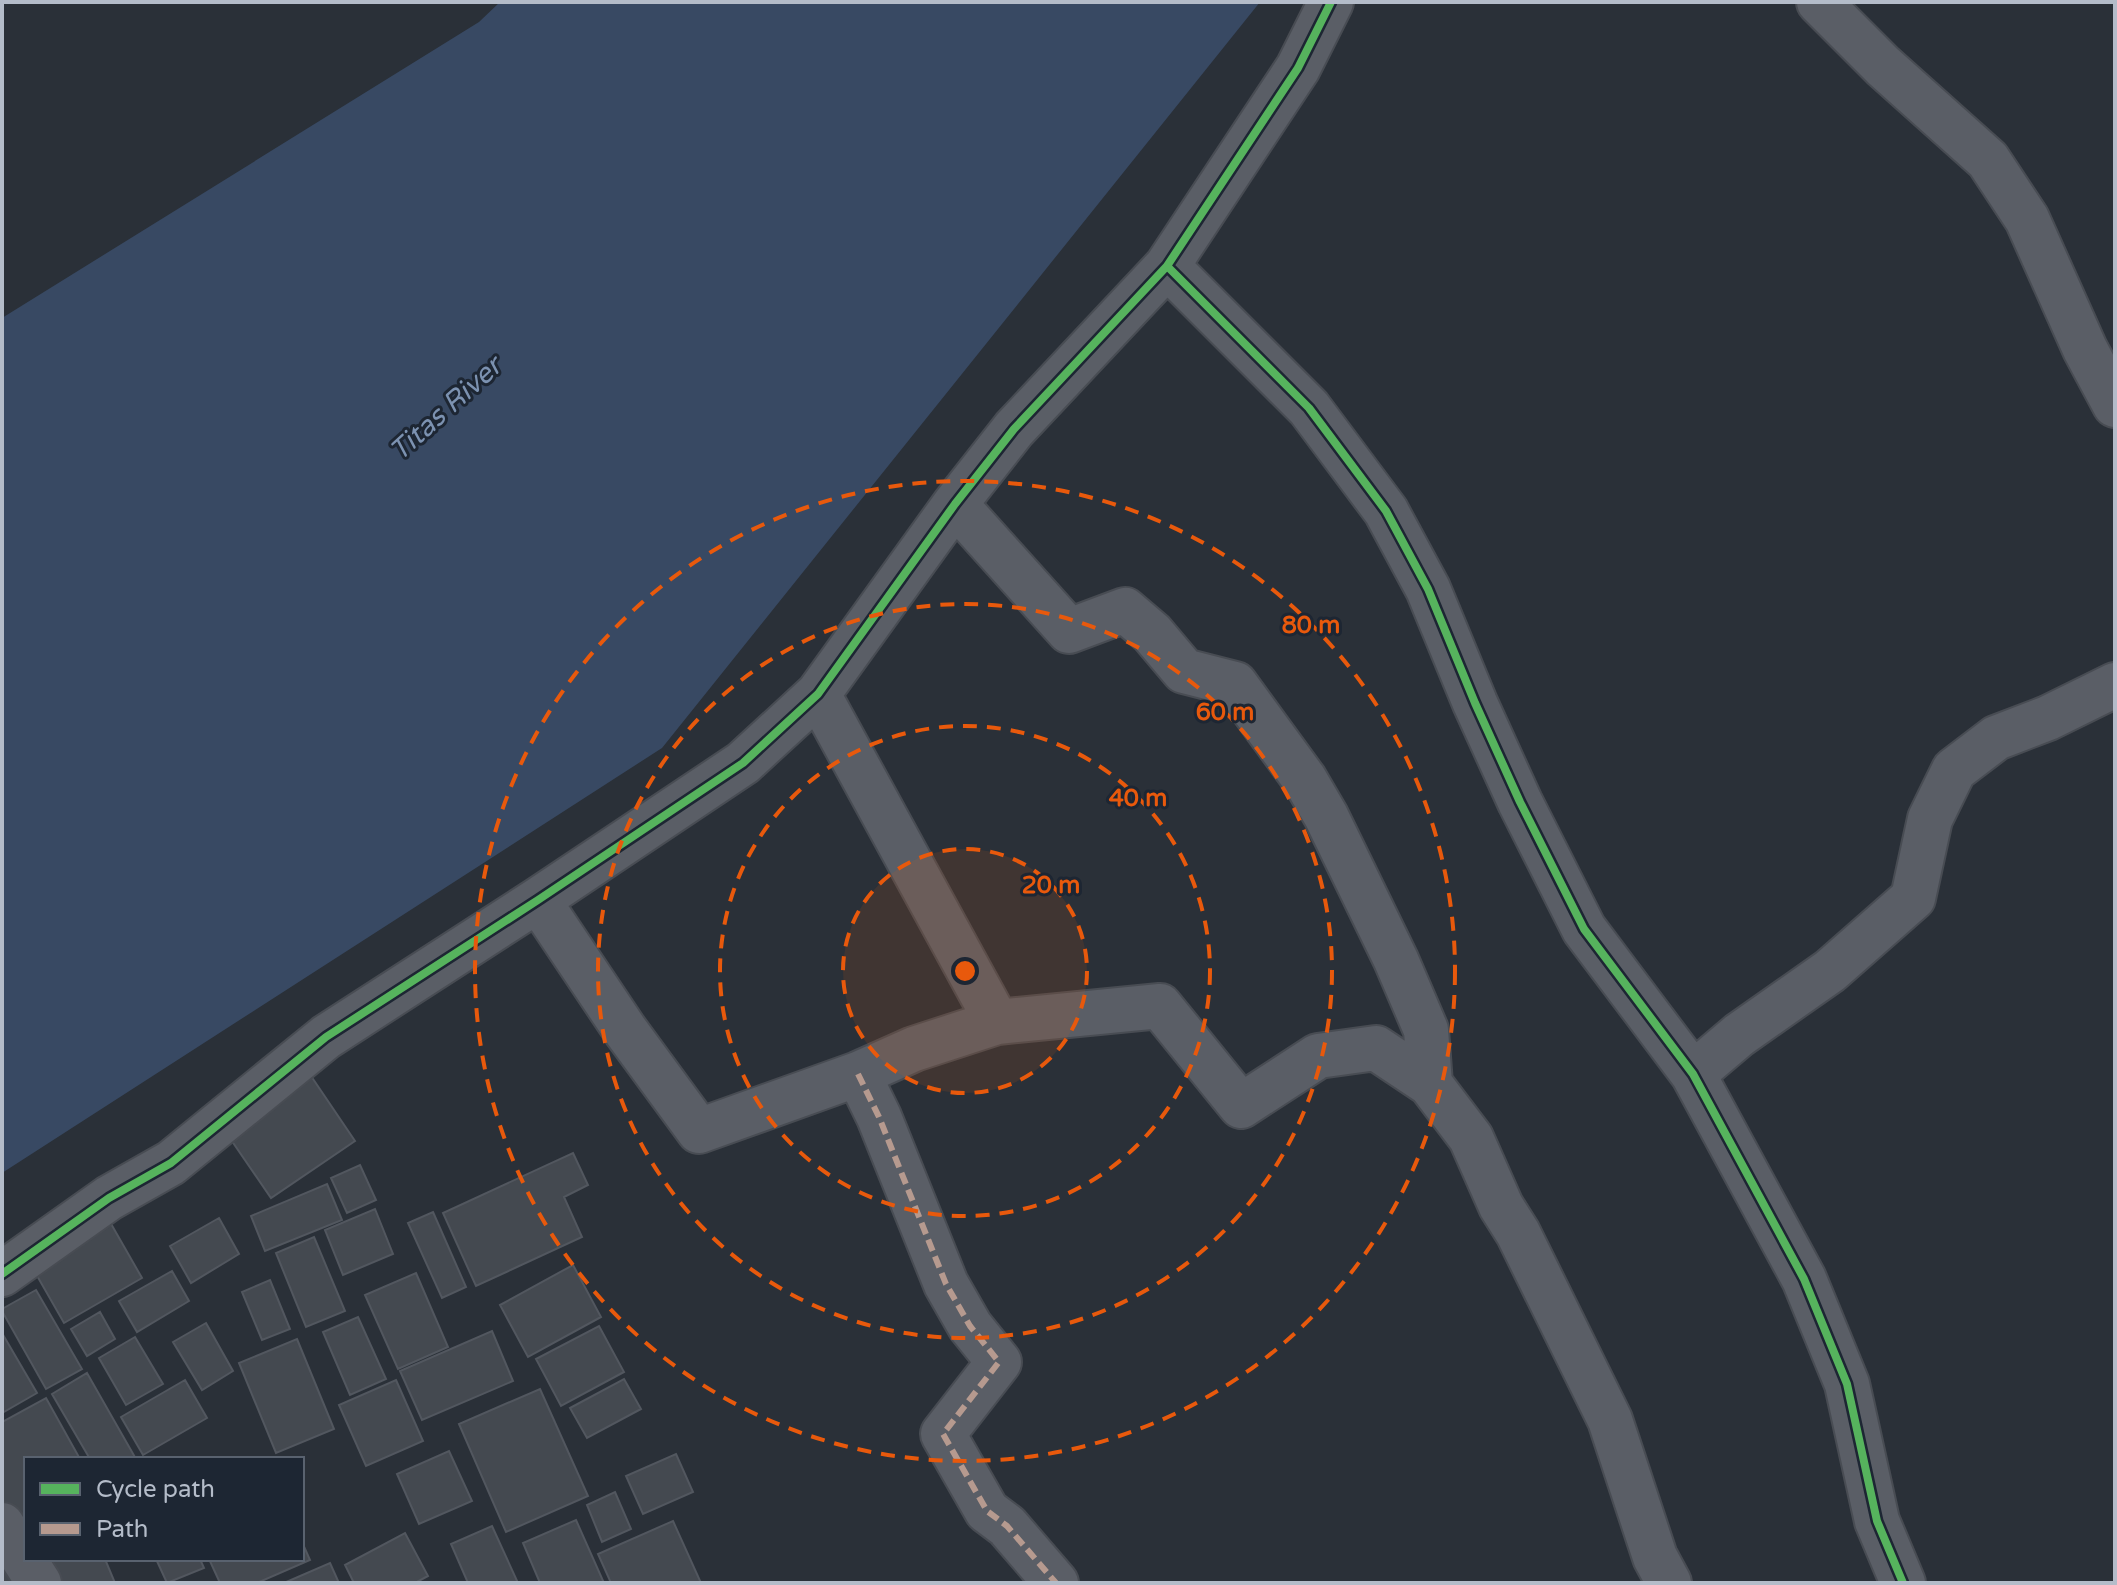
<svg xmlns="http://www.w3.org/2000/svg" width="2117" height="1585" viewBox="0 0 2117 1585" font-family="'Varela Round',sans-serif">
<rect width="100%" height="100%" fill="#2a3038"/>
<path fill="#384963" d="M 500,2 L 1260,2 L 662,748 L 2,1173 L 2,318 L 479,22 Z"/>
<path fill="#444950" stroke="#52575f" stroke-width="2" d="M 309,1073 L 355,1141 L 271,1198 L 225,1131 Z
M 573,1153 L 588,1185 L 564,1197 L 582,1237 L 476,1286 L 443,1213 Z
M 360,1165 L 376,1200 L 347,1213 L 331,1178 Z
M 327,1184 L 342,1220 L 265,1251 L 251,1216 Z
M 375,1209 L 393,1254 L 343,1275 L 325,1230 Z
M 433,1212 L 466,1287 L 442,1298 L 408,1223 Z
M 219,1218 L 239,1254 L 191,1283 L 170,1246 Z
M 110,1222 L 142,1278 L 64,1323 L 32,1267 Z
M 314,1237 L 345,1311 L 306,1327 L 276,1253 Z
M 573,1265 L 601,1317 L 528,1357 L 500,1305 Z
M 172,1271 L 189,1301 L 137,1332 L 119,1301 Z
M 416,1273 L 448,1347 L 398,1369 L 365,1295 Z
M 270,1280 L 290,1329 L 262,1340 L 242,1292 Z
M 36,1290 L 82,1369 L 46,1389 L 2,1311 L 2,1309 Z
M 100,1312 L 115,1339 L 87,1356 L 71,1329 Z
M 358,1317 L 386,1379 L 350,1395 L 323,1332 Z
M 206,1323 L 233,1371 L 202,1390 L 173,1342 Z
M 599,1326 L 624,1372 L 561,1406 L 536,1359 Z
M 492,1331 L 513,1381 L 422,1420 L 400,1371 Z
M 2,1333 L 37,1393 L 2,1413 Z
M 135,1337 L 163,1384 L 126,1405 L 99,1358 Z
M 297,1339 L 334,1429 L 276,1453 L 239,1363 Z
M 87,1373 L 136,1459 L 90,1459 L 52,1394 Z
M 624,1379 L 641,1409 L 587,1438 L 570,1408 Z
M 185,1380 L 207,1418 L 143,1455 L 121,1417 Z
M 396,1380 L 423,1441 L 366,1466 L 339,1405 Z
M 540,1389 L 588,1496 L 506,1532 L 459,1424 Z
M 46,1398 L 80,1459 L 26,1459 L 26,1516 L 12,1523 L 2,1506 L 2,1422 Z
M 449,1451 L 472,1501 L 419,1524 L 397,1474 Z
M 676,1454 L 693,1492 L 643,1514 L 626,1476 Z
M 615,1492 L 631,1529 L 602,1542 L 587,1505 Z
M 576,1520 L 604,1583 L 540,1583 L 523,1543 Z
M 673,1521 L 701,1583 L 611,1583 L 598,1554 Z
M 492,1526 L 518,1583 L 468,1583 L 451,1544 Z
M 405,1533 L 428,1576 L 415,1583 L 354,1583 L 345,1565 Z
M 302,1542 L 310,1560 L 257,1583 L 220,1583 L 209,1559 L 302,1559 Z
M 37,1559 L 105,1559 L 115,1583 L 47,1583 Z
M 156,1559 L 200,1559 L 204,1568 L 167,1583 Z
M 17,1560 L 31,1583 L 2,1583 L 2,1569 Z
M 330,1563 L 339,1583 L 284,1583 Z"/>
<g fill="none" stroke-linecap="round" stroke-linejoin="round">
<g stroke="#484c53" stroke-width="48">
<path id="street" d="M 1819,2 L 1883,66 L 1988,160 L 2027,219 L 2085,349 L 2115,405
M 1167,266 L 1309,408 L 1386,511 L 1428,589 L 1475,703 L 1520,802 L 1584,929 L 1693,1074 L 1804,1279 L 1847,1384 L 1877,1521 L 1903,1583
M 955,504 L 1069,631 L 1125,610 L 1152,633 L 1184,671 L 1235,684 L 1305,780 L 1326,816 L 1396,960 L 1426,1030 L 1430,1084
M 818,694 L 997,1022 L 1160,1006 L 1241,1106 L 1318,1056 L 1376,1048 L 1430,1084 L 1471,1138 L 1501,1206 L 1518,1233 L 1610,1420 L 1655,1557 L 1669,1583
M 538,900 L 625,1030 L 699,1131 L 858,1074 L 914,1049 L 997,1022
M 858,1074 L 879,1117 L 946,1284 L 970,1326 L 999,1362 L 943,1434 L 987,1511 L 1007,1526 L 1056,1583
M 1693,1074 L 1739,1035 L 1830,971 L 1913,898 L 1930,819 L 1954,770 L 1996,738 L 2048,718 L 2115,685
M 2,1274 L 109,1198 L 171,1163 L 326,1037 L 538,900 L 743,763 L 818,694 L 955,504 L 1014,429 L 1167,266 L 1298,68 L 1331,2
M 2,1525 L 39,1583"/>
</g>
<use href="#street" stroke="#5a5e66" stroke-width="44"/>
<path stroke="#b69a8f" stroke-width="6" stroke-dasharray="12 6" stroke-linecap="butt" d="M 858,1074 L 879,1117 L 946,1284 L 970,1326 L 999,1362 L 943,1434 L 987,1511 L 1007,1526 L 1056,1583"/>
<g stroke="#1d2633" stroke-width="13">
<path id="cycleway" d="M 1167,266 L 1309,408 L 1386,511 L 1428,589 L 1475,703 L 1520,802 L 1584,929 L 1693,1074 L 1804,1279 L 1847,1384 L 1877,1521 L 1903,1583
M 2,1274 L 109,1198 L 171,1163 L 326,1037 L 538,900 L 743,763 L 818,694 L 955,504 L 1014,429 L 1167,266 L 1298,68 L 1331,2"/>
</g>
<use href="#cycleway" stroke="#56b35d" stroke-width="8"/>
</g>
<circle cx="965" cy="971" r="122" fill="#e8590c" fill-opacity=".12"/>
<g fill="none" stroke="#e8590c" stroke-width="4" stroke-dasharray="14 10">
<circle cx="965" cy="971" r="122"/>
<circle cx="965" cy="971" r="245"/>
<circle cx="965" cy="971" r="367"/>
<circle cx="965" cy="971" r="490"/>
</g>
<g text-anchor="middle" stroke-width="6" stroke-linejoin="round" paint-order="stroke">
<g font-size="28" font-style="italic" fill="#7c92b1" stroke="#1d2633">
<text transform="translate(445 408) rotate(-42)" y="10">Titas River</text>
</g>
</g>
<circle cx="965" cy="971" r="12" fill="#e8590c" stroke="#1d2633" stroke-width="4"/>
<g font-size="24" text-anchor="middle" font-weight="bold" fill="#e8590c" stroke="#1d2633" stroke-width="6" stroke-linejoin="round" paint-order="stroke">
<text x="1311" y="633">80 m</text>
<text x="1225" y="720">60 m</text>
<text x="1138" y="806">40 m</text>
<text x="1051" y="893">20 m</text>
</g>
<rect width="2117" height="1585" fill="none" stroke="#b4bcc9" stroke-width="8"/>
<rect x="24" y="1457" width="280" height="104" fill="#1d2633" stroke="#59626f" stroke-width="2"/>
<rect x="40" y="1483" width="40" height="12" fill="#56b35d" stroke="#59626f" stroke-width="2"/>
<text x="96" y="1497" font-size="24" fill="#b4bcc9">Cycle path</text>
<rect x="40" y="1523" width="40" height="12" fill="#b69a8f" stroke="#59626f" stroke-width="2"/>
<text x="96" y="1537" font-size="24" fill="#b4bcc9">Path</text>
</svg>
